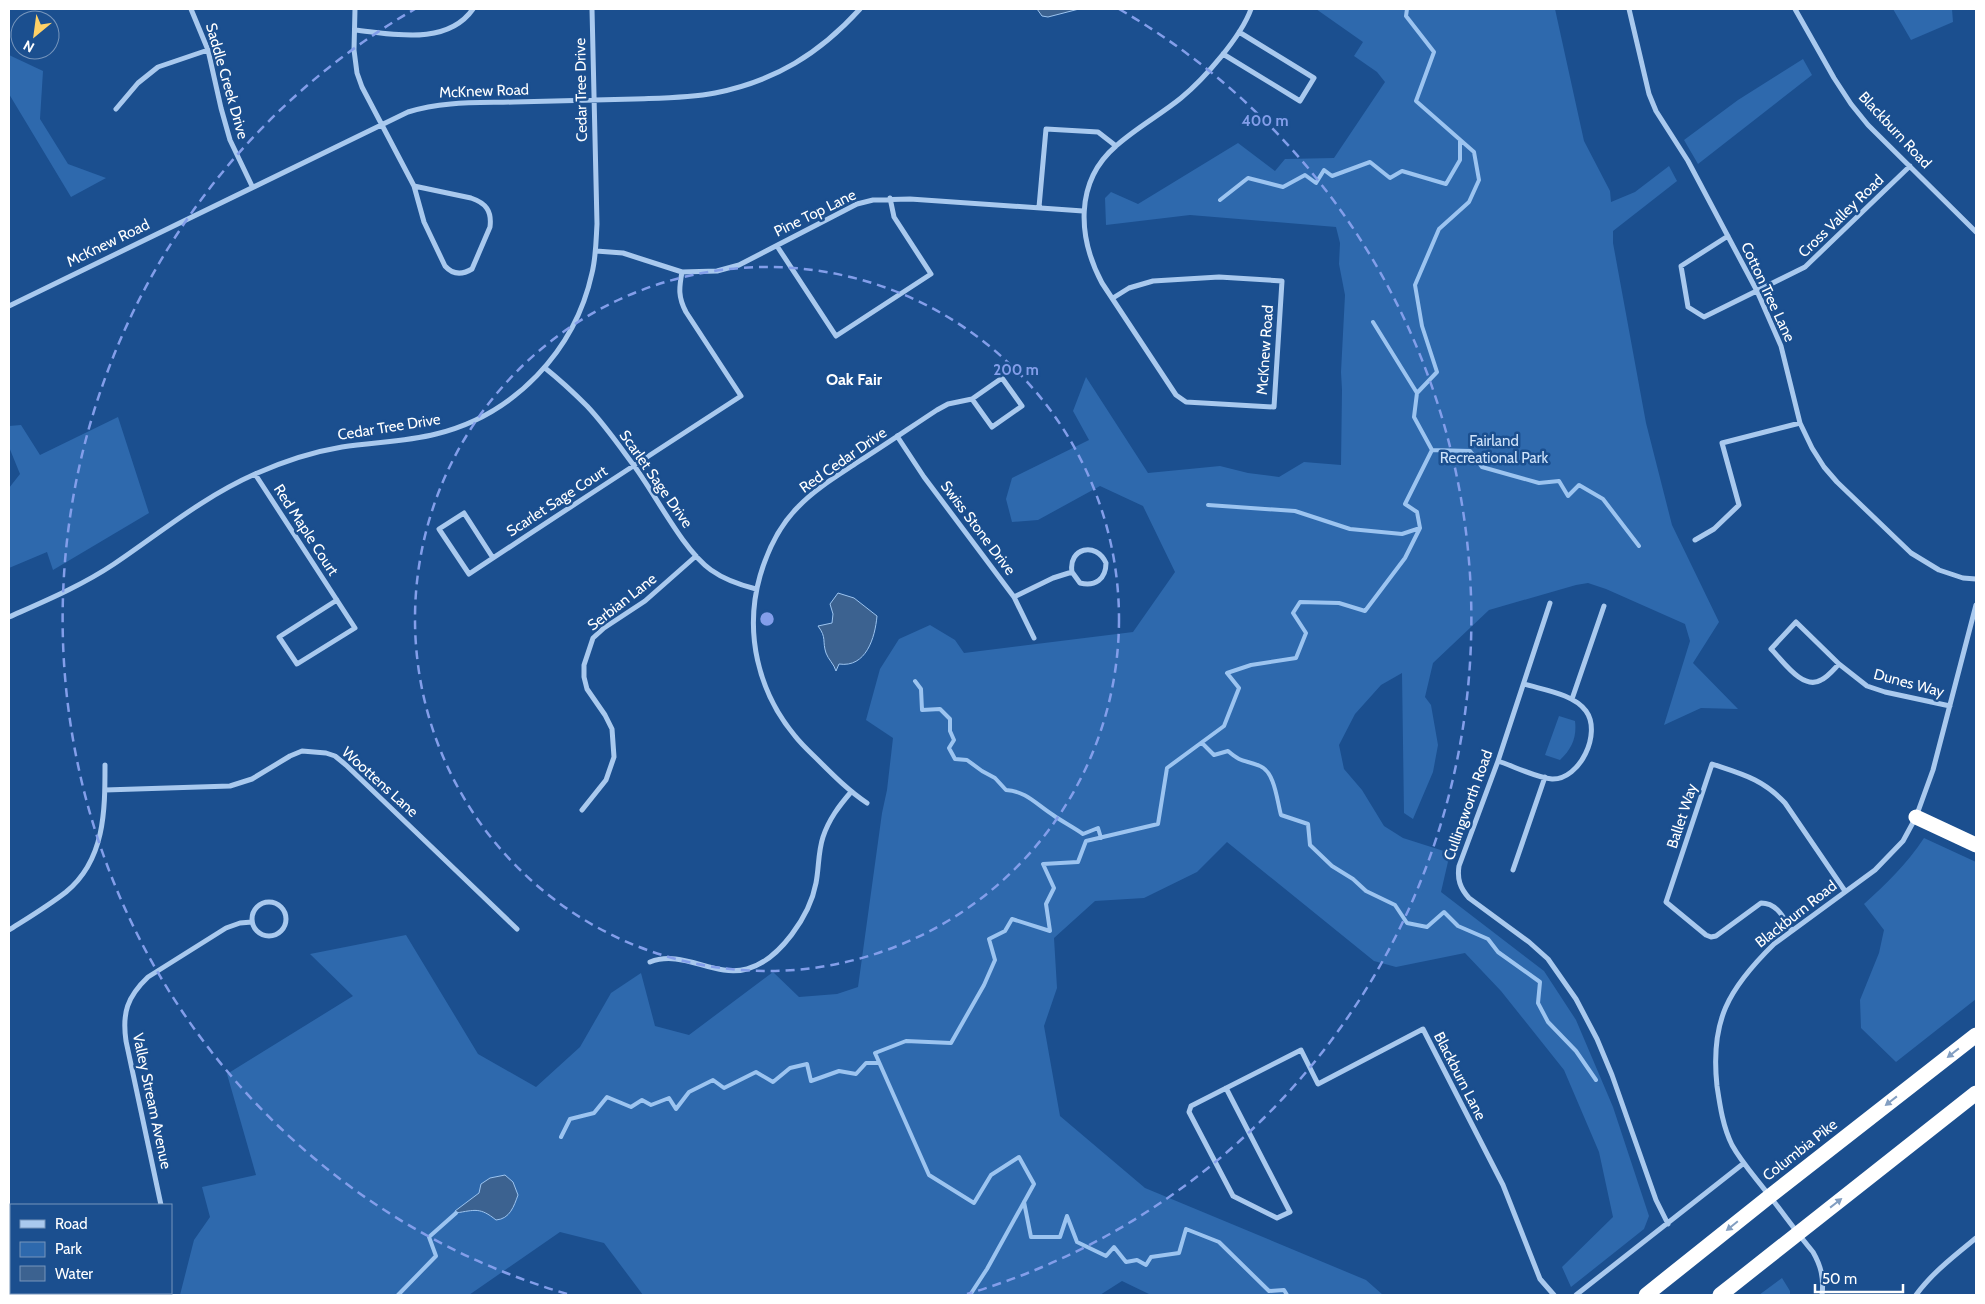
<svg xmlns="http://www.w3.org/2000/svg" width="1985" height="1304" viewBox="0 0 1985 1304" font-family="Cabin,sans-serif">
<rect width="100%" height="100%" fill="#1b4f8f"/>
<path fill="#2e69ad" d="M 1316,9 L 1555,9 L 1584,141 L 1610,191 L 1611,202 L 1635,192 L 1669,166 L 1677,181 L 1613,231 L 1613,243 L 1646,423 L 1672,525 L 1719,622 L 1693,663 L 1738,709 L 1701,708 L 1664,725 L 1690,641 L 1685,624 L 1606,589 L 1588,583 L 1576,585 L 1489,610 L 1433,663 L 1425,697 L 1431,705 L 1438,745 L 1433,772 L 1413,819 L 1404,813 L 1402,673 L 1381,685 L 1355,714 L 1339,745 L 1344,769 L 1362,790 L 1384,826 L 1403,838 L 1450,853 L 1441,892 L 1544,971 L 1576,1020 L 1613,1107 L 1649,1216 L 1644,1229 L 1571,1287 L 1562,1267 L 1613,1217 L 1599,1152 L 1564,1070 L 1501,991 L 1465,953 L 1396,967 L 1374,961 L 1227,842 L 1197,872 L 1144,898 L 1095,901 L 1054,938 L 1057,988 L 1044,1026 L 1060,1116 L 1145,1188 L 1366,1280 L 1383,1295 L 1151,1295 L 1122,1281 L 1100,1295 L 643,1295 L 604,1243 L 560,1232 L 469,1295 L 180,1295 L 194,1240 L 210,1217 L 202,1187 L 256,1175 L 227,1074 L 353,996 L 310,954 L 406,935 L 478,1054 L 536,1087 L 580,1047 L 611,993 L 641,973 L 655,1026 L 689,1035 L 773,972 L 799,997 L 837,994 L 858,987 L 882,813 L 887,790 L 893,738 L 866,720 L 880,669 L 899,639 L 930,625 L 955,640 L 964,653 L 1133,632 L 1175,572 L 1143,506 L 1100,486 L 1038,520 L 1012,522 L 1006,499 L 1012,478 L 1089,440 L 1073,411 L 1086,377 L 1148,473 L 1220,466 L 1248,473 L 1279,477 L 1304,462 L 1341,465 L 1342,390 L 1341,372 L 1345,295 L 1339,264 L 1340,243 L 1336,227 L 1190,215 L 1106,225 L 1105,198 L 1111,192 L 1138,204 L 1238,143 L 1275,171 L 1285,159 L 1334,158 L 1385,82 L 1377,72 L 1354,56 L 1363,42 Z
M 1893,9 L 1952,9 L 1953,22 L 1911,40 Z
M 9,55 L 43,71 L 40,119 L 68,164 L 106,178 L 71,197 L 9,94 Z
M 1803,59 L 1812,75 L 1698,164 L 1684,140 L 1738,100 Z
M 118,417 L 149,513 L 53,570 L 47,552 L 9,568 L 9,488 L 20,474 L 9,447 L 9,426 L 21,425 L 40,455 Z
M 1559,716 L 1575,721 C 1577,737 1572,749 1560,760 L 1545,755 Z
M 1924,838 L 1976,862 L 1976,999 L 1896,1062 L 1861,1028 L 1860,1000 L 1879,953 L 1884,930 L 1864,904 C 1886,884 1907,864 1924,838 Z
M 1782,1278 L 1790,1291 L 1790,1295 L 1759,1295 Z"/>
<path fill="#3c6290" stroke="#9cc4f0" d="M 1037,9 L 1079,9 L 1048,17 L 1042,16 Z
M 838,593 L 854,598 L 877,616 C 875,638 866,668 839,664 L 836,671 C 834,664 828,659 826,653 C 822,641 827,638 818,626 L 832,623 L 833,614 L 830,604 Z
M 505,1175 L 513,1182 L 518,1195 C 514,1206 510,1219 496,1220 C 480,1207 475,1210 456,1213 L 455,1211 L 479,1193 L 481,1184 L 490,1178 Z"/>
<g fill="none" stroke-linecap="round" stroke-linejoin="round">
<path stroke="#9cc4f0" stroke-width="4" d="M 1220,200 L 1248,178 L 1283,187 L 1305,175 L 1316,183 L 1324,170 L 1332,176 L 1370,162 L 1390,178 L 1402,171 L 1446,184 L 1460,160 L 1460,140
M 1373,322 L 1417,393 L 1437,372 L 1422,326 L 1415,285 L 1439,229 L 1469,202 L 1479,180 L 1474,152 L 1416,101 L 1434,52 L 1406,16 L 1407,9
M 1417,393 L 1414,417 L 1432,450 L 1470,451 L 1482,467 L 1539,483 L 1559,481 L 1568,496 L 1579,485 L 1603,499 L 1639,546
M 1208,505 L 1295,511 L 1350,529 L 1402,534 L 1420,528
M 915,681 L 921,689 L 922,710 L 940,709 L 950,719 L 950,731 L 954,740 L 949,748 L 955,759 L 967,760 L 982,771 L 995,778 L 1006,790 C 1026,791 1037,805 1053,815 C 1063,822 1073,827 1083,834 L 1098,828 L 1101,838
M 1202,743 L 1214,755 L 1228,751 C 1243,764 1244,759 1260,766 C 1275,772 1277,801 1281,815 L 1308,824 L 1310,845 L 1332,866 L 1353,879 L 1366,891 L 1395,905 L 1407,923 L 1427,927 L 1444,912 L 1458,926 L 1488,939 L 1498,952 L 1540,982 L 1538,1003 L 1548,1022 L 1576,1051 L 1596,1080
M 561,1137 L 570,1119 L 594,1113 L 607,1097 L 631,1107 L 642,1100 L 651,1105 L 669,1098 L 676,1109 L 689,1092 L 713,1080 L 724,1088 L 756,1072 L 773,1082 L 790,1068 L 807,1064 L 811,1081 L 839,1071 L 856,1074 L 866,1063 L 879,1063
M 1024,1202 L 1031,1237 L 1060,1237 L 1067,1216 L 1077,1242 L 1106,1256 L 1114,1247 L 1126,1262 L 1137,1260 L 1146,1265 L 1151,1257 L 1179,1253 L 1186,1229 L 1219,1242 L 1269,1291 L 1284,1290 L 1287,1295
M 398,1295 L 436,1256 L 429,1237 L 456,1213
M 970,1295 L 987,1269 L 1034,1184 L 1019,1157 L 991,1175 L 974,1203 L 929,1175 L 875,1053 L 906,1041 L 951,1043 L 984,985 L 995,960 L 989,939 L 1005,931 L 1012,919 L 1050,931 L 1046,904 L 1054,888 L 1043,864 L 1078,862 L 1086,841 L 1158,824 L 1167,768 L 1224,726 L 1239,688 L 1227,673 L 1251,665 L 1296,658 L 1306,633 L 1293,613 L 1300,602 L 1339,603 L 1365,611 L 1405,558 L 1420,528 L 1417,512 L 1405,504 L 1432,450"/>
<path stroke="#a9c9ee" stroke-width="5" d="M 191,9 L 208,50 L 221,108 L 230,140 L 252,186
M 355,9 L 354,50 L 357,73 L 362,87 L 414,186 L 424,222 L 445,266 C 453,275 462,275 472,269 L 490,227 C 492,211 486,203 471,198 L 414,186
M 1629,9 L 1649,94 L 1656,111 L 1688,161 L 1757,291 L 1781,346 L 1800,423 L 1812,448 L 1824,467 L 1837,482 L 1911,553 L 1939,570 L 1963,578 L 1976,579
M 1795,9 L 1834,78 L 1851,104 L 1868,125 L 1976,232
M 355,30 C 394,34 447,46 473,9
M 1223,54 L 1300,101 L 1314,78 L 1239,32
M 116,109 L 138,83 L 158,67 L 208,50
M 1039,207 L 1046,129 L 1098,132 L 1116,146
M 1728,236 L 1681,266 L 1688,307 L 1704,317 L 1805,267 L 1910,166
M 777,246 L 836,336 L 931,274 L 894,217 L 890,198
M 596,251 L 623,253 L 682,272 L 717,271 L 739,265 L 857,204 L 873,200 L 910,199 L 1083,211
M 1113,298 L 1129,288 L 1153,281 L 1219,277 L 1282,281 L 1274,407 L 1186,402 L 1176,395 L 1102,283 C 1078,238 1074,182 1116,146 C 1136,128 1160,115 1181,98 C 1204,79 1241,37 1251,9
M 9,306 L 408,112 C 443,101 478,103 514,102 C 554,101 595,100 635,99 C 662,98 689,98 715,93 C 775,81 819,54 860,9
M 545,368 C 560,380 574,393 587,406 C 604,424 618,444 632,463 C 655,493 682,549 711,570 C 725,580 740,585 756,589
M 897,436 L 924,477 L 1014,597 L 1034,638
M 255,474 L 355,628 L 297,664 L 279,637 L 337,600
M 1695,540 L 1714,529 L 1739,505 L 1722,443 L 1800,423
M 493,558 L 464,513 L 439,529 L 469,574 C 559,514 650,455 741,396 L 686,312 C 678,297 679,288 682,272
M 1014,597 L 1053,578 L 1072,572 L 1080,583 C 1095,587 1106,579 1106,563 C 1096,541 1068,548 1072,572
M 1550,603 L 1498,761 L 1459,866 C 1457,879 1460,888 1469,898 L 1529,942 L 1548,959 L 1576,999 L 1597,1039 L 1612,1075 L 1656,1200 L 1668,1224
M 9,617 C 45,601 81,586 114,564 C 160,533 203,497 255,474 C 282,462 312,452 342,447 C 373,442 405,442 436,434 C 514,415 575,351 592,273 C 596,257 596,241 597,224 L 592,9
M 1839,664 L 1796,622 L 1771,649 C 1783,661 1803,691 1821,680 C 1828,677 1834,669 1839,664 L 1867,686 L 1885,692 L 1950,706
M 1572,699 L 1604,606
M 1498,761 C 1513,766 1537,778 1552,779 C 1580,780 1602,733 1586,711 C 1574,694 1544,690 1524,684
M 105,790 L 230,786 L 252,779 L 290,756 L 302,751 L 326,753 L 335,756 L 346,765 L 517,929
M 867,803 C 849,791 834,776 819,761 C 811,753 802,745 795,736 C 758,692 744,632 760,576 C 767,552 779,526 798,507 C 815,489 837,476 858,462 C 885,445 911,427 937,410 L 948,404 L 972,399 L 1002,378 L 1022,406 L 992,427 L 972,399
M 582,810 L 606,780 L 614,757 L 612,729 L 605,715 L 587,689 L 584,677 L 584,665 L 593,638 L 604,628 L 645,601 L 696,556
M 1513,870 L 1545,777
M252 919a17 17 0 1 1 34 0a17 17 0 1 1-34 0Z
M 9,930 C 28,918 48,906 66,892 C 105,860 105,811 105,765
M 1792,931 C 1784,919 1778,903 1761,903 L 1716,936 L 1711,937 L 1706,935 L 1666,902 L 1712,764 C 1742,774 1763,779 1785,803 L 1845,891
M 650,962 C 683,949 714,978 747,969 C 780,960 810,915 816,883 C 819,868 818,852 823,837 C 829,819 839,806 851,792
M 1226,1088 L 1290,1212 L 1277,1218 L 1233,1196 L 1189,1112 L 1191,1106 L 1301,1050 L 1318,1084 L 1423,1029 L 1503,1185 L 1540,1279 L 1554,1295
M 161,1205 L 126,1041 C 122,1013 127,997 148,977 L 226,928 L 240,923 L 252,922
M 101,1293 L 111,1295
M 14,1295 L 27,1293
M 150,1295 L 151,1293
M 1576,1295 L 1744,1163
M 1822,1295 C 1824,1278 1821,1266 1813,1252 C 1797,1233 1783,1213 1768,1194 C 1756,1178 1742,1163 1732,1145 C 1723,1127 1720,1106 1717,1086 C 1710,1021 1728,989 1774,944 L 1875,870 L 1903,841 L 1916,817 L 1933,770 L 1976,605
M 1916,1295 C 1932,1273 1954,1256 1976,1238"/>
<path stroke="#fff" stroke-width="15" d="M 1916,817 L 1976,845
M 1646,1295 L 1770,1196 L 1976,1035
M 1720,1295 L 1976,1093"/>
</g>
<defs><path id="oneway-solid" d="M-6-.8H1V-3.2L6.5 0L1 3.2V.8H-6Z" transform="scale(1.25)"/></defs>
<g fill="#829ec1">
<use href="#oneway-solid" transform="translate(1953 1053) rotate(142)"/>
<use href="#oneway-solid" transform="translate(1891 1101) rotate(142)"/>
<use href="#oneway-solid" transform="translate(1836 1203) rotate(-38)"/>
<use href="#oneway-solid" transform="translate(1732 1226) rotate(141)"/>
</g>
<g fill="none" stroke="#839eea" stroke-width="2.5" stroke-dasharray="9 6">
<circle cx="767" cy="619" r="352"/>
<path d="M567 1294A704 704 0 0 1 415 9M1119 9A704 704 0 0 1 967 1294"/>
</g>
<g text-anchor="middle" stroke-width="5" stroke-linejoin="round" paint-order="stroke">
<g font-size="15" fill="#fff" stroke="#1b4f8f">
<text transform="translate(227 81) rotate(74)" y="5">Saddle Creek Drive</text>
<text transform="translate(581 90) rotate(-91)" y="5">Cedar Tree Drive</text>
<text transform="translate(484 91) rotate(-2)" y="5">McKnew Road</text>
<text transform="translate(1895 130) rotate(47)" y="5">Blackburn Road</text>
<text transform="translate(815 213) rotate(-26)" y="5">Pine Top Lane</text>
<text transform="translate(1841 216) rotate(-44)" y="5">Cross Valley Road</text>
<text transform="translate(108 243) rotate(-26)" y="5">McKnew Road</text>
<text transform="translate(1768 292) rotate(65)" y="5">Cotton Tree Lane</text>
<text transform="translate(1265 350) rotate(-86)" y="5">McKnew Road</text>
<text transform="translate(389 427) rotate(-9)" y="5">Cedar Tree Drive</text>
<text transform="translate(843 460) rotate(-35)" y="5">Red Cedar Drive</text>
<text transform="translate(656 479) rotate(55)" y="5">Scarlet Sage Drive</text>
<text transform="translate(557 501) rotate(-33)" y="5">Scarlet Sage Court</text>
<text transform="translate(978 528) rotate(53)" y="5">Swiss Stone Drive</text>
<text transform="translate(306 530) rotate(57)" y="5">Red Maple Court</text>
<text transform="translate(622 602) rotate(-38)" y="5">Serbian Lane</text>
<text transform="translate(1909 683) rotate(15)" y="5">Dunes Way</text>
<text transform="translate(380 782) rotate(42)" y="5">Woottens Lane</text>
<text transform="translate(1468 805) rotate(-70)" y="5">Cullingworth Road</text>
<text transform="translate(1682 816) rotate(-72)" y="5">Ballet Way</text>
<text transform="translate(1796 914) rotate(-38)" y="5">Blackburn Road</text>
<text transform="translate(1460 1076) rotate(63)" y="5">Blackburn Lane</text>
<text transform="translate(152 1101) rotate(78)" y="5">Valley Stream Avenue</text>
<text transform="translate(1800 1150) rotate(-38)" y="5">Columbia Pike</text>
</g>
<g font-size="15" fill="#cfe3fa" stroke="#1b4f8f">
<text x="1494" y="446">Fairland<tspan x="1494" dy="17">Recreational Park</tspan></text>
</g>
<g font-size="16" font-weight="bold" fill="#fff" stroke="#1b4f8f">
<text x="854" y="385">Oak Fair</text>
</g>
</g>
<circle cx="767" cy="619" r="8" fill="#839eea" stroke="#1b4f8f" stroke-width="2.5"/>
<g font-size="15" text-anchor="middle" font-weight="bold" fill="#839eea" stroke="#1b4f8f" stroke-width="5" stroke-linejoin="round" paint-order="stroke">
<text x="1265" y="126">400 m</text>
<text x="1016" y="375">200 m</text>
</g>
<rect width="1985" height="1304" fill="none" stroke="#ffffff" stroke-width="20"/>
<rect x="10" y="1204" width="162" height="90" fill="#1b4f8f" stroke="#7695bc"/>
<rect x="20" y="1220" width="25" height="8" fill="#a9c9ee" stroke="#7695bc"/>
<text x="55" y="1229" font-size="15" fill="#ffffff">Road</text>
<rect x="20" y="1242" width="25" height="15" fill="#2e69ad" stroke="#7695bc"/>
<text x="55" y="1254" font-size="15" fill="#ffffff">Park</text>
<rect x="20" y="1266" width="25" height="15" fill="#3c6290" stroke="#7695bc"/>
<text x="55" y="1279" font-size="15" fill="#ffffff">Water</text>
<g transform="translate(35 35) rotate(209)"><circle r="24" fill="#1b4f8f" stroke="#7695bc"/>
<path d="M0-4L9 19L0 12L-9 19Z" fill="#ffd166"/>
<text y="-8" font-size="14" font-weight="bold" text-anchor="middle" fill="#ffffff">N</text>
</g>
<path d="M1815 1284v8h88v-8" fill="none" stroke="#ffffff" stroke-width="2.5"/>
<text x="1822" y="1284" font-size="15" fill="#ffffff" stroke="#1b4f8f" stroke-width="4" paint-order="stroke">50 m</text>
</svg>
